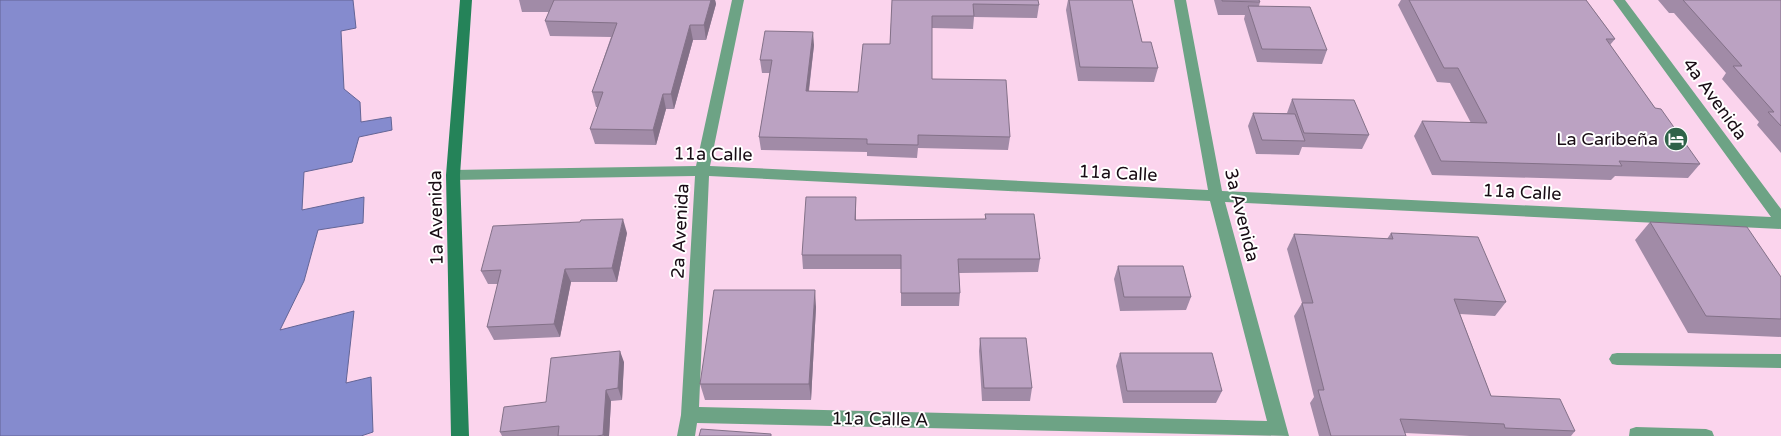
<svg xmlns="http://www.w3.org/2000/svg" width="1781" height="436" viewBox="0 0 1781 436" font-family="'Varela Round',sans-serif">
<rect width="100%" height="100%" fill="#fbd4ed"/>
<path fill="#858bce" stroke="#646596" d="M 0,0 L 353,0 L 356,28 L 341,31 L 344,89 L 360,102 L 361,122 L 391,117 L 392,130 L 359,137 L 352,162 L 304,172 L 302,210 L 364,197 L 363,223 L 318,230 L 304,281 L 280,330 L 354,311 L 346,383 L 371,377 L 373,432 L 361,436 L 0,436 Z"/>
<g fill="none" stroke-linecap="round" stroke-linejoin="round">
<path fill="#6da385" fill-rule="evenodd" d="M 1617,353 L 1781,354 L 1781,368 L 1617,365 L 1612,364 L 1609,359 L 1612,354 Z
M 1636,427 L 1706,429 L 1712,431 L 1714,436 L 1629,436 L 1630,429 Z"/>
<path fill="#6da385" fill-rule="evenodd" d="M 732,0 L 744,0 L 710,166 L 1208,190 L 1174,0 L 1186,0 L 1222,191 L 1771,217 L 1613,0 L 1625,0 L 1781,209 L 1781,229 L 1225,202 L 1289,436 L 697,423 L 695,436 L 677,436 L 681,415 L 695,176 L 453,180 L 446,175 L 453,170 L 696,166 ZM 709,176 L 1210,201 L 1267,421 L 699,407 Z"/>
<path fill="#258359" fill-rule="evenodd" d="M 460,0 L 472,0 L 460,175 L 469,436 L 451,436 L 446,175 Z"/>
</g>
<path fill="#a18ba7" d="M 519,0 L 715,0 L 716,4 L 706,40 L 693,40 L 674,109 L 666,109 L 656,145 L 595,144 L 590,129 L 598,107 L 596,107 L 592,92 L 611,37 L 550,36 L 545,21 L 549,12 L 522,12 Z
M 892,0 L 1039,5 L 1037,18 L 974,17 L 973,29 L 932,28 L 932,79 L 1010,137 L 1008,150 L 918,148 L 917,158 L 867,156 L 867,152 L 761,150 L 759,137 L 770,73 L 762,73 L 760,60 L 814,45 L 809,91 L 858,92 L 890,44 Z
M 1068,0 L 1132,0 L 1142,42 L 1158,68 L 1154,82 L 1078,81 L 1066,10 Z
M 1214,0 L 1259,0 L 1260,2 L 1259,6 L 1327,50 L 1322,64 L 1257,62 L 1244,19 L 1245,15 L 1218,15 Z
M 1401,0 L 1586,0 L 1615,39 L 1610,45 L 1655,108 L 1700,164 L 1688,178 L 1615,176 L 1611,180 L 1432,175 L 1414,136 L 1422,121 L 1471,123 L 1450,83 L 1437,82 L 1398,5 Z
M 1658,0 L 1781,0 L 1781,153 L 1757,125 L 1759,122 L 1722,79 L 1726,73 L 1674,13 L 1669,13 Z
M 1292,99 L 1369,135 L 1362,149 L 1302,147 L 1299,155 L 1256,154 L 1248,126 L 1253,113 L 1287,113 Z
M 856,197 L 856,220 L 985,219 L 985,214 L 1040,259 L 1038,272 L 959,273 L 960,293 L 959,306 L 901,306 L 901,269 L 803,269 L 802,255 Z
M 1650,222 L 1781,277 L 1781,337 L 1688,333 L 1635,240 Z
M 627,233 L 617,282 L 571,282 L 560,337 L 494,340 L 487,327 L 498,284 L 488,284 L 481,271 Z
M 1391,233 L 1506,302 L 1495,316 L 1460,314 L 1491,396 L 1575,431 L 1571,436 L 1470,436 L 1405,433 L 1406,436 L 1319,436 L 1310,403 L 1314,397 L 1294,316 L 1302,303 L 1287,249 L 1294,234 L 1387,239 Z
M 1118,266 L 1191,297 L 1186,310 L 1120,311 L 1114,279 Z
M 816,307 L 811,400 L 705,400 L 700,384 Z
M 980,338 L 1032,388 L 1030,401 L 982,401 L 979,351 Z
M 1120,353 L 1222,391 L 1216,403 L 1123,403 L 1116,366 Z
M 624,362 L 622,400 L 611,401 L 609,436 L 502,436 L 500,432 L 546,402 Z"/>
<path fill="#837188" d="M 711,0 L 715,0 L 716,4 L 706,40 L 704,25 Z
M 690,25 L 693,40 L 674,109 L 671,94 Z
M 813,32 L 814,45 L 807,104 L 806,91 Z
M 663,94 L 666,109 L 656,145 L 653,130 Z
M 856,197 L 856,211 L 855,233 L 855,220 Z
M 623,219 L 627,233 L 617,282 L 612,268 Z
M 565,269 L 571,282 L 560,337 L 554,324 Z
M 815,290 L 816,307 L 811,400 L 809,384 Z
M 620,351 L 624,362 L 622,400 L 618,388 Z
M 606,390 L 611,401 L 609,436 L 604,436 L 603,435 Z"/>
<path fill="#bba2c2" stroke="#837188" d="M 554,0 L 711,0 L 704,25 L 690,25 L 671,94 L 663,94 L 653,130 L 590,129 L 603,92 L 592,92 L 617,23 L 545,21 Z
M 892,0 L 1038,0 L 1039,5 L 973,4 L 974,16 L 932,16 L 932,79 L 1006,80 L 1010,137 L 918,135 L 918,145 L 867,144 L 867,139 L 759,137 L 772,60 L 760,60 L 765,31 L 813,32 L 806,91 L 858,92 L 863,44 L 890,44 Z
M 1069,0 L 1132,0 L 1142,42 L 1151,42 L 1158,68 L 1080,67 Z
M 1222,0 L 1259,0 L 1260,2 L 1222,1 Z
M 1409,0 L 1586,0 L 1615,39 L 1606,39 L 1655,108 L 1661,109 L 1700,164 L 1619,161 L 1622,166 L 1441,161 L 1422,121 L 1487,123 L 1458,68 L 1444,68 Z
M 1683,0 L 1781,0 L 1781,126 L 1768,112 L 1774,112 L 1733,66 L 1742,66 Z
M 1248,6 L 1310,7 L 1327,50 L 1262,49 Z
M 1292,99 L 1354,100 L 1369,135 L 1304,133 Z
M 1253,113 L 1295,114 L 1305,141 L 1262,140 Z
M 806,197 L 856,197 L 855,220 L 986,219 L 985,214 L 1034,214 L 1040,259 L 958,259 L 960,293 L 901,293 L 901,255 L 802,255 Z
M 623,219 L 612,268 L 565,269 L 554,324 L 487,327 L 501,270 L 481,271 L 493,226 L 580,222 L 581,220 Z
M 1650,222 L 1747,227 L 1781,277 L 1781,319 L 1706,316 Z
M 1391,233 L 1478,237 L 1506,302 L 1454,299 L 1491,396 L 1560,399 L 1575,431 L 1505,428 L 1504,424 L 1400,419 L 1406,436 L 1331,436 L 1318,390 L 1324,390 L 1302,303 L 1313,303 L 1294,234 L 1393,239 Z
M 1118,266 L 1183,266 L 1191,297 L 1124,297 Z
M 714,290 L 815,290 L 809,384 L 700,384 Z
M 980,338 L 1026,338 L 1032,388 L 984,388 Z
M 620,351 L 618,388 L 606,390 L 603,435 L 597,436 L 558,436 L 559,426 L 500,432 L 504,407 L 546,402 L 551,358 Z
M 1120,353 L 1212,353 L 1222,391 L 1127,391 Z
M 701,429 L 771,434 L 771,436 L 699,436 Z"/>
<defs>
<g id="hotel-disc" transform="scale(1.25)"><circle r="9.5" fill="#2f6349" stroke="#fff"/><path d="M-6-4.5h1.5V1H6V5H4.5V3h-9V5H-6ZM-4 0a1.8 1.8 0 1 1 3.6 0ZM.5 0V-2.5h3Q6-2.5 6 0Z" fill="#fff"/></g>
</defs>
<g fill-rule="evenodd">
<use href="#hotel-disc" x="1676" y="139"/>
</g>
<g text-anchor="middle" stroke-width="4" stroke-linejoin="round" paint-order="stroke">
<g font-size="18" fill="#180c14" stroke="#fff">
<text transform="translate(1715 99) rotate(54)" y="6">4a Avenida</text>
<text transform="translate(713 154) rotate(1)" y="6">11a Calle</text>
<text transform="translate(1118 173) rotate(3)" y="6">11a Calle</text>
<text transform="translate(1522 192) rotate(3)" y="6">11a Calle</text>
<text transform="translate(1242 215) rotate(76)" y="6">3a Avenida</text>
<text transform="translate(436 218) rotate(-91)" y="6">1a Avenida</text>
<text transform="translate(680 231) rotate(-87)" y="6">2a Avenida</text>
<text transform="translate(880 419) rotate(1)" y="6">11a Calle A</text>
</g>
<g font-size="18" fill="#180c14" stroke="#fff" text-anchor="end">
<text x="1658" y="145">La Caribeña</text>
</g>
</g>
</svg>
